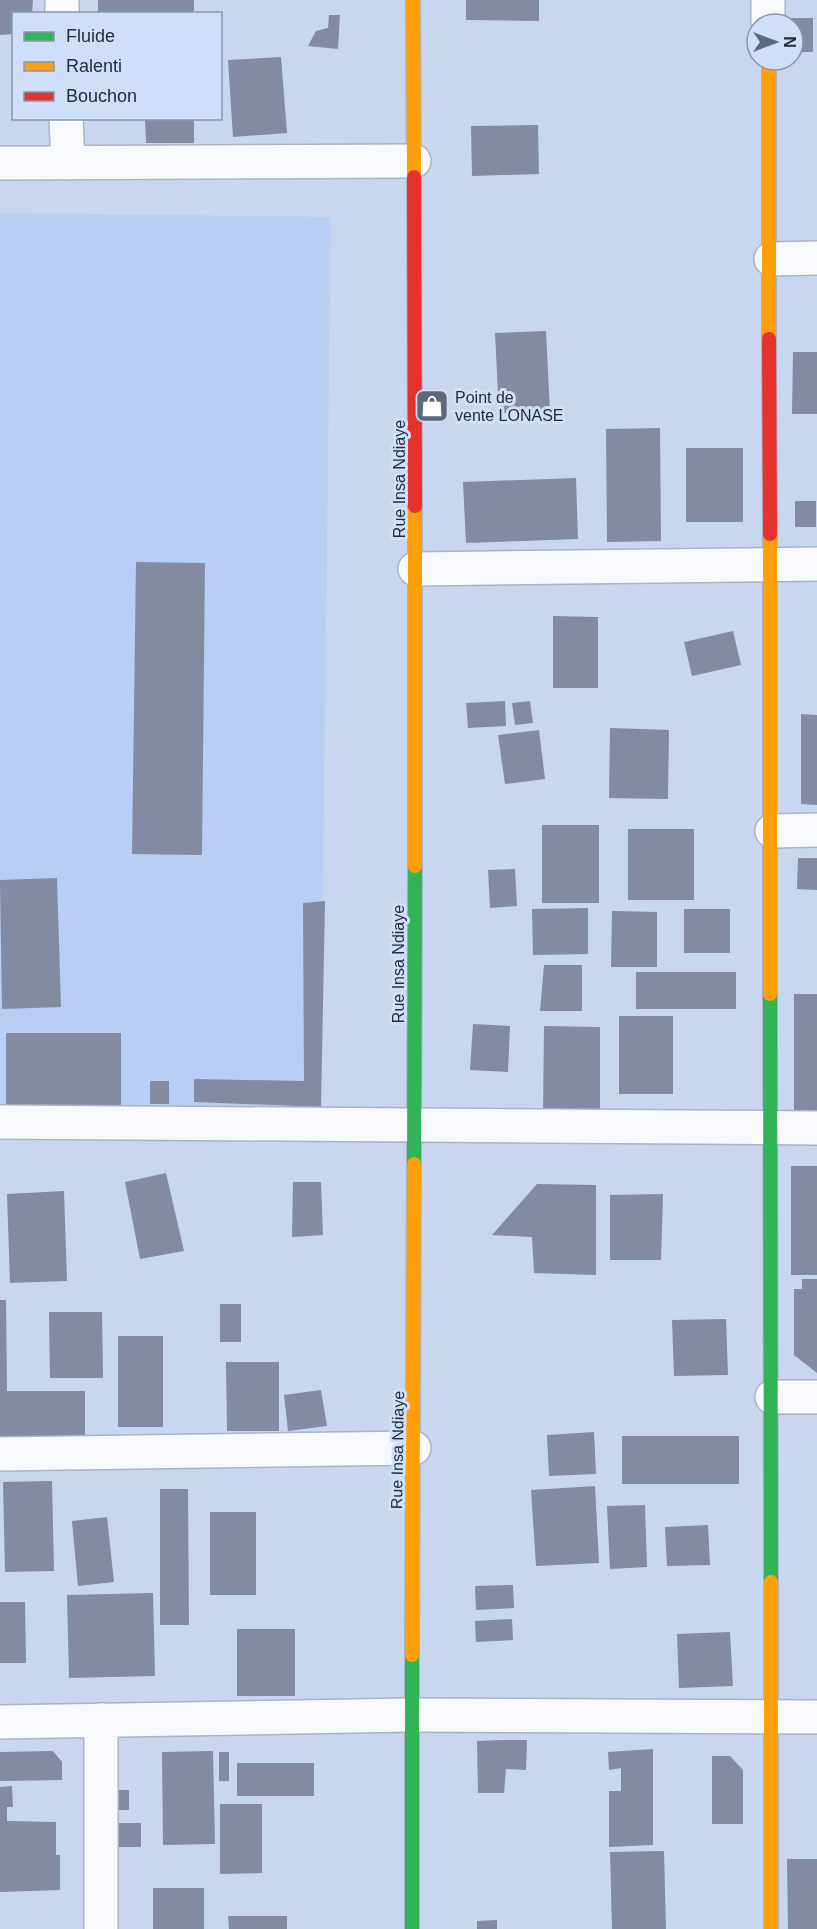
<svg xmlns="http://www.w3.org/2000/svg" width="817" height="1929" viewBox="0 0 817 1929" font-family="Arial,sans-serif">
<rect width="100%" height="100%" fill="#c8d6ef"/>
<path fill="#b8cef4" d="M 0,213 L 331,217 L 320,1108 L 0,1105 Z"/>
<path fill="#848aa2" d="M 0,0 L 33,0 L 32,14 L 14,14 L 14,34 L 0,35 Z
M 98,0 L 194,0 L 194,14 L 98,14 Z
M 466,0 L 539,0 L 539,21 L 466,20 Z
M 329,15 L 340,15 L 338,49 L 308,46 L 316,31 L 328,28 Z
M 790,18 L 813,18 L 813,52 L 793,52 L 793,24 L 790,24 Z
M 281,57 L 287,133 L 233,137 L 228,60 Z
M 145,118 L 194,118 L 194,143 L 146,143 Z
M 538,125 L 539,174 L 472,176 L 471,126 Z
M 546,331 L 550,412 L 499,413 L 495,333 Z
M 793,352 L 817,352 L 817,414 L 792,414 Z
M 660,428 L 661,541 L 607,542 L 606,429 Z
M 686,448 L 743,448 L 743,522 L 686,522 Z
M 576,478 L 578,539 L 466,543 L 463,482 Z
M 795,501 L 816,501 L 816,527 L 795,527 Z
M 136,562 L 205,563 L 202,855 L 132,854 Z
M 553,616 L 598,617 L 598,688 L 553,688 Z
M 733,631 L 741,665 L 692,676 L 684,642 Z
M 505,701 L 506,726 L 468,728 L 466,703 Z
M 530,701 L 533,723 L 515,725 L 512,703 Z
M 801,714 L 817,715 L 817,805 L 801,804 Z
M 610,728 L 669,730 L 668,799 L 609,798 Z
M 539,730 L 545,779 L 505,784 L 498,735 Z
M 542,825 L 599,825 L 599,903 L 542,903 Z
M 628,829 L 694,829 L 694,900 L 628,900 Z
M 798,858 L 817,858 L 817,890 L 797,889 Z
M 515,869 L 517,906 L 490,908 L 488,870 Z
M 57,878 L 61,1007 L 2,1009 L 0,880 Z
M 325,901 L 321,1107 L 194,1102 L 194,1079 L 304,1081 L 303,903 Z
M 588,908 L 588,954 L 533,955 L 532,909 Z
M 684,909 L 730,909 L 730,953 L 684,953 Z
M 612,911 L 657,912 L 657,967 L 611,967 Z
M 544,965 L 582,965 L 582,1011 L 540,1011 Z
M 636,972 L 736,972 L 736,1009 L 636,1009 Z
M 794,994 L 817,994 L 817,1120 L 794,1120 Z
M 619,1016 L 673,1016 L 673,1094 L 619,1094 Z
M 473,1024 L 510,1026 L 508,1072 L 470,1070 Z
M 544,1026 L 600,1027 L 600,1117 L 543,1117 Z
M 6,1033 L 121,1033 L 121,1105 L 6,1105 Z
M 150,1081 L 169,1081 L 169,1104 L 150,1104 Z
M 791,1166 L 817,1166 L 817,1275 L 791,1275 Z
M 166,1173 L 184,1251 L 140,1259 L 125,1182 Z
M 293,1182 L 321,1182 L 323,1235 L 292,1237 Z
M 537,1184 L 596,1185 L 596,1275 L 534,1273 L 532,1237 L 492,1235 Z
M 64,1191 L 67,1281 L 10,1283 L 7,1194 Z
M 663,1194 L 661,1260 L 610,1260 L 610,1195 Z
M 802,1279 L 817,1279 L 817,1373 L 794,1355 L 794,1289 L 802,1289 Z
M 0,1300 L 6,1300 L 7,1391 L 85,1391 L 85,1436 L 0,1439 Z
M 220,1304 L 241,1304 L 241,1342 L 220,1342 Z
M 49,1312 L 102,1312 L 103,1378 L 50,1378 Z
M 726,1319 L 728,1375 L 674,1376 L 672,1320 Z
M 118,1336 L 163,1336 L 163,1427 L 118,1427 Z
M 226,1362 L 279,1362 L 279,1431 L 227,1431 Z
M 321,1390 L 327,1426 L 288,1431 L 284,1395 Z
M 594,1432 L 596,1474 L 549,1476 L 547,1435 Z
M 622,1436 L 739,1436 L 739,1484 L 622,1484 Z
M 52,1481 L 54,1571 L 5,1572 L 3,1482 Z
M 595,1486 L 599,1563 L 536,1566 L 531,1490 Z
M 160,1489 L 188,1489 L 189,1625 L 160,1625 Z
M 645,1505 L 647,1567 L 610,1569 L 607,1506 Z
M 210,1512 L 256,1512 L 256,1595 L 210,1595 Z
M 107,1517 L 114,1582 L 78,1586 L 72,1521 Z
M 708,1525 L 710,1565 L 667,1566 L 665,1527 Z
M 513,1585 L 514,1608 L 476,1610 L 475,1586 Z
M 153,1593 L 155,1676 L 69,1678 L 67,1595 Z
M 0,1602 L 25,1602 L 26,1663 L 0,1663 Z
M 512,1619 L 513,1640 L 476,1642 L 475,1621 Z
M 237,1629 L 295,1629 L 295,1696 L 237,1696 Z
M 730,1632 L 733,1686 L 679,1688 L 677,1634 Z
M 502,1740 L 527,1740 L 526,1770 L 506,1769 L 504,1793 L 478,1793 L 477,1741 Z
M 653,1749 L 653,1845 L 609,1847 L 609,1791 L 621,1791 L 621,1768 L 609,1770 L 608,1752 Z
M 53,1751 L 62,1762 L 62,1780 L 0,1781 L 0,1752 Z
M 213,1751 L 215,1844 L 163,1845 L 162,1752 Z
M 219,1752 L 229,1752 L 229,1781 L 219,1781 Z
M 712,1756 L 730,1756 L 743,1770 L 743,1824 L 712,1824 Z
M 237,1763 L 314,1763 L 314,1796 L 237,1796 Z
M 12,1786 L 13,1807 L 7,1807 L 7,1821 L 56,1822 L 56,1855 L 60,1855 L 60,1890 L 0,1892 L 0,1787 Z
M 109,1790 L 129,1790 L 129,1810 L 109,1810 Z
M 220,1804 L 262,1804 L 262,1873 L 220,1874 Z
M 116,1823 L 141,1823 L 141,1847 L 116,1847 Z
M 664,1851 L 666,1929 L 612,1929 L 610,1852 Z
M 787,1859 L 817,1859 L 817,1929 L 788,1929 Z
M 153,1888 L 204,1888 L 204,1929 L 153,1929 Z
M 228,1916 L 287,1916 L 287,1929 L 229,1929 Z
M 497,1920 L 497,1929 L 477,1929 L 477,1921 Z"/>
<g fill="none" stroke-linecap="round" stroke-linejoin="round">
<g stroke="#a8b3c7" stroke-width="36">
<path id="street" d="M 62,0 L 62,14
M 768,0 L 768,24
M 66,118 L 68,163
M 0,163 L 414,161
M 771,259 L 817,258
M 415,569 L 817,564
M 772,831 L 817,830
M 0,1122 L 817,1128
M 772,1397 L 817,1397
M 0,1454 L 414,1448
M 101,1720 L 101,1929
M 0,1722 L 410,1715 L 817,1717"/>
</g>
<g stroke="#a8b3c7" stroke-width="16">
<path id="fast" d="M 770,994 L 771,1582
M 414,1164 L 415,866
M 412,1929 L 412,1655"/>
</g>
<g stroke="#a8b3c7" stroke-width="16">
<path id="slow" d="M 413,0 L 414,177
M 769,60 L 769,339
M 415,506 L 415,866
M 770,534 L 770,994
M 771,1582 L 771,1929
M 412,1655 L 414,1164"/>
</g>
<g stroke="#a8b3c7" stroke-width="16">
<path id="jam" d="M 414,177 L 415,506
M 769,339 L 770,534"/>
</g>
<use href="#street" stroke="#f7f9fd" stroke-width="33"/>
<use href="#fast" stroke="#30b455" stroke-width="14"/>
<use href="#slow" stroke="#ff9f0a" stroke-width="14"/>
<use href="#jam" stroke="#e5322d" stroke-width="14"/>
</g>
<defs>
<g id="shop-square" transform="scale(1.725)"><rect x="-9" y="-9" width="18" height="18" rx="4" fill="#5d687b" stroke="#cfdff9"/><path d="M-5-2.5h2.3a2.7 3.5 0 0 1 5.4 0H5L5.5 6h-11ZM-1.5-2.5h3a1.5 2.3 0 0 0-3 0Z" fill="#fff"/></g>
</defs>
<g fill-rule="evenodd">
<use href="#shop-square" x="432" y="406"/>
</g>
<g text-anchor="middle" stroke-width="6" stroke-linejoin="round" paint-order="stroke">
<g font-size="16" fill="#232c3d" stroke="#cfdff9" text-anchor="start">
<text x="455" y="403">Point de<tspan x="455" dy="18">vente LONASE</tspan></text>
</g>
<g font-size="16" fill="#232c3d" stroke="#cfdff9">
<text transform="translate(399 479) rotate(-90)" y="6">Rue Insa Ndiaye</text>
<text transform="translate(398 964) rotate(-90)" y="6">Rue Insa Ndiaye</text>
<text transform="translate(397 1450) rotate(-89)" y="6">Rue Insa Ndiaye</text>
</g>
</g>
<rect x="12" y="12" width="210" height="108" fill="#cfdff9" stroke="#8a97ae" stroke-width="1.5"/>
<rect x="24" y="32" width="30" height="9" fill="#30b455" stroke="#8a97ae" stroke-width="1.5"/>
<text x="66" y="42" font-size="18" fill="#232c3d">Fluide</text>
<rect x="24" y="62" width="30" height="9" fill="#ff9f0a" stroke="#8a97ae" stroke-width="1.5"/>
<text x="66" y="72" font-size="18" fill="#232c3d">Ralenti</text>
<rect x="24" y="92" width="30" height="9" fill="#e5322d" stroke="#8a97ae" stroke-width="1.5"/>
<text x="66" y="102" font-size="18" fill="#232c3d">Bouchon</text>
<g transform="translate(775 42) rotate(90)"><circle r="28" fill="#cfdff9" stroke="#8a97ae" stroke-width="1.5"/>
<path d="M0-4.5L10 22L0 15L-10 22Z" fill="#5d687b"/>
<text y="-9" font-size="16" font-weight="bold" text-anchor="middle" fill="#232c3d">N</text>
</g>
</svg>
